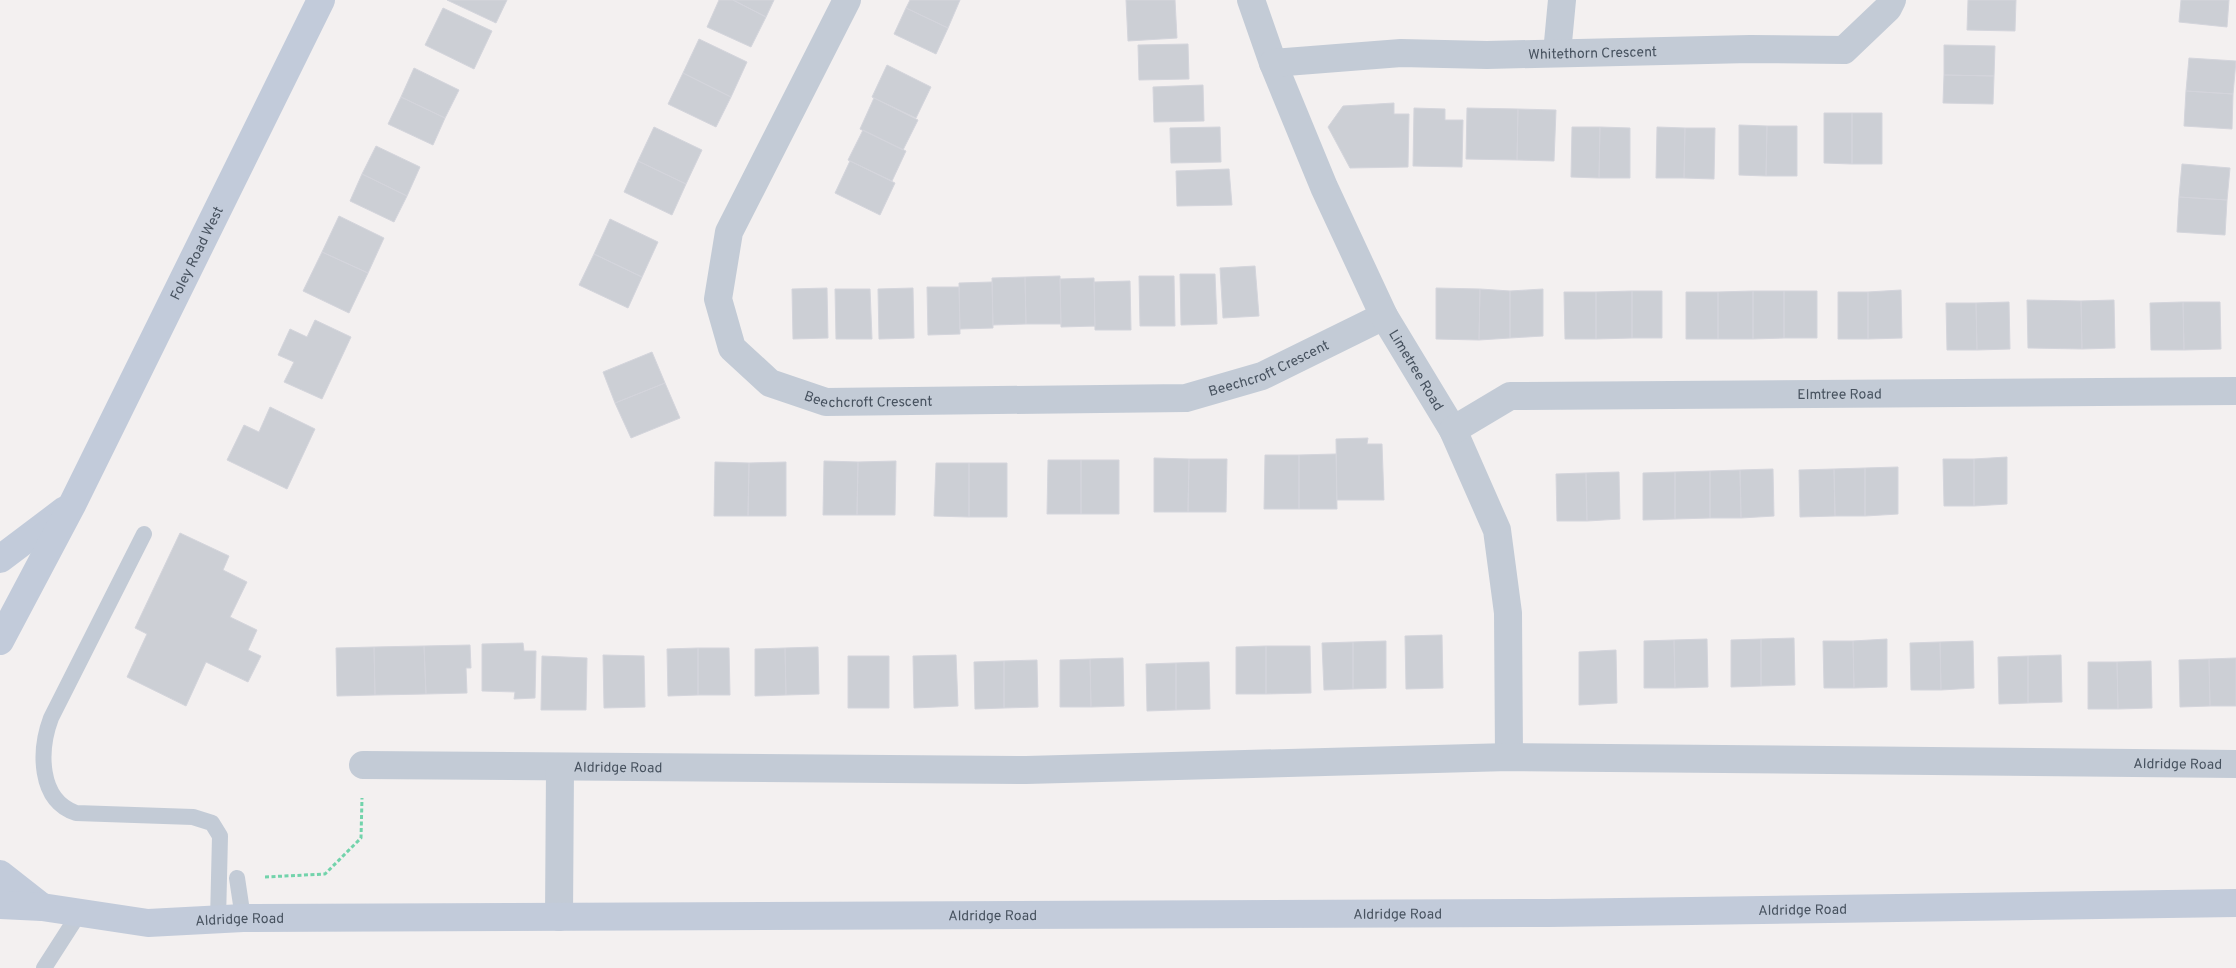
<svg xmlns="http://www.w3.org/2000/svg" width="2236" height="968" viewBox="0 0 2236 968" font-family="Overpass,sans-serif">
<rect width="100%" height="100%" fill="#f3f0f0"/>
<path fill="#cccfd5" stroke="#d4d5dc" d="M 447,0 L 507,0 L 496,23 Z
M 719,0 L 733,0 L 766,17 L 751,47 L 707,27 Z
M 733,0 L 774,0 L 766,17 Z
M 910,0 L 960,0 L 948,28 L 906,8 Z
M 1126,0 L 1175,0 L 1177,38 L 1128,41 Z
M 1968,0 L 2016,0 L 2015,31 L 1967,30 Z
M 2181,0 L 2229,0 L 2227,27 L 2179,22 Z
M 443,8 L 492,31 L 474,69 L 425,45 Z
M 906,8 L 948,28 L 936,54 L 894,34 Z
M 699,39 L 747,62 L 731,97 L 683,73 Z
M 1188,44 L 1189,79 L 1139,80 L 1138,45 Z
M 1944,45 L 1995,46 L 1994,76 L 1944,75 Z
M 2189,58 L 2236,61 L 2233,94 L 2186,91 Z
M 887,65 L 931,87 L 916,118 L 872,97 Z
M 414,68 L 459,90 L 445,118 L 401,97 Z
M 683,73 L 731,97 L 716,127 L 668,104 Z
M 1944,75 L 1994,76 L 1993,104 L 1943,103 Z
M 1203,85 L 1204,121 L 1154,122 L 1153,87 Z
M 2186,91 L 2233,94 L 2232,129 L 2184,126 Z
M 401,97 L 445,118 L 433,145 L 388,124 Z
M 874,98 L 918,120 L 903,150 L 860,129 Z
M 1394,103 L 1394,114 L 1409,114 L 1408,167 L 1350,168 L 1328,127 L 1343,106 Z
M 1414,108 L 1445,109 L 1445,120 L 1463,120 L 1462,167 L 1413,166 Z
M 1467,108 L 1518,109 L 1517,160 L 1466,159 Z
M 1518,109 L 1556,110 L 1554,161 L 1517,160 Z
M 1824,113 L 1852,113 L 1852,164 L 1824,163 Z
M 1852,113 L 1882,113 L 1882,164 L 1852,164 Z
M 1739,125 L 1767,126 L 1766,176 L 1739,175 Z
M 1767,126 L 1797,126 L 1797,176 L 1766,176 Z
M 654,127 L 702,150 L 686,184 L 638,161 Z
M 1220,127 L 1221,162 L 1171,163 L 1170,128 Z
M 1572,127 L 1600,127 L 1599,178 L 1571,177 Z
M 1600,127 L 1630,128 L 1630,178 L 1599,178 Z
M 1657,127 L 1685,128 L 1684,178 L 1656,178 Z
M 1685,128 L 1715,128 L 1714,179 L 1684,178 Z
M 863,130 L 906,151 L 892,181 L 848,160 Z
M 376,146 L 420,167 L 407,196 L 362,174 Z
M 638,161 L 686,184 L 672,215 L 624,192 Z
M 850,161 L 895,183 L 880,215 L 835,193 Z
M 2182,164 L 2230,168 L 2227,200 L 2179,197 Z
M 1229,169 L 1232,205 L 1177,206 L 1176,171 Z
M 362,174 L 407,196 L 394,222 L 350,201 Z
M 2179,197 L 2227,200 L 2225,235 L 2177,232 Z
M 339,216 L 384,238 L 368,273 L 322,252 Z
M 610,219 L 658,242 L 642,277 L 594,254 Z
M 322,252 L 368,273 L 349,313 L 303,291 Z
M 594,254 L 642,277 L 628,308 L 579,285 Z
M 1255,266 L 1259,316 L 1223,318 L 1220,268 Z
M 1180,274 L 1215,274 L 1217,324 L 1181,325 Z
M 1060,276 L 1061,324 L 1026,324 L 1025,277 Z
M 1139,276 L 1174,276 L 1175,326 L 1140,326 Z
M 1025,277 L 1026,324 L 993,325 L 992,278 Z
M 1094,278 L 1095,326 L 1061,327 L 1060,279 Z
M 1130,281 L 1131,330 L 1095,330 L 1094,282 Z
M 992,282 L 993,328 L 960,329 L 959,283 Z
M 927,287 L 959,287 L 960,334 L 928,335 Z
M 827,288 L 828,338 L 793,339 L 792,289 Z
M 913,288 L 914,338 L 879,339 L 878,289 Z
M 1436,288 L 1480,289 L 1479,340 L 1436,339 Z
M 835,289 L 870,289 L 872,339 L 836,339 Z
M 1480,289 L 1510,291 L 1510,338 L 1479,340 Z
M 1543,289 L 1543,336 L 1510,338 L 1510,291 Z
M 1901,290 L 1902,338 L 1868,339 L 1868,292 Z
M 1632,291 L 1632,338 L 1596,339 L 1596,292 Z
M 1632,291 L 1662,291 L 1662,338 L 1632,338 Z
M 1753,291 L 1784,291 L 1784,338 L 1753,339 Z
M 1753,291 L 1753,339 L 1718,339 L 1718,292 Z
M 1784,291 L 1817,291 L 1817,338 L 1784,338 Z
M 1564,292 L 1596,292 L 1596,339 L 1565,339 Z
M 1686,292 L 1718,292 L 1718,339 L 1686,339 Z
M 1838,292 L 1868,292 L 1868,339 L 1838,339 Z
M 2027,300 L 2081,301 L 2082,349 L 2028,348 Z
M 2114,300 L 2115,348 L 2082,349 L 2081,301 Z
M 2009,302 L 2010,349 L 1977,350 L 1976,303 Z
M 2183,302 L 2220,302 L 2221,349 L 2184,350 Z
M 2183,302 L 2184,350 L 2151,350 L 2150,303 Z
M 1946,303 L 1976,303 L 1977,350 L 1947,350 Z
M 315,320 L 351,337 L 322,399 L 284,382 L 294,362 L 278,355 L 290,329 L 307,337 Z
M 652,352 L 665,383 L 615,403 L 603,372 Z
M 665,383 L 680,418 L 631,438 L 615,403 Z
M 270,407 L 315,429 L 287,489 L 227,460 L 244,425 L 259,432 Z
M 1368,438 L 1367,444 L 1382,444 L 1384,500 L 1337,500 L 1336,439 Z
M 1336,454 L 1337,509 L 1299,509 L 1299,455 Z
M 1265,455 L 1299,455 L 1299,509 L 1264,509 Z
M 2007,457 L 2007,504 L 1974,506 L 1974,459 Z
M 1154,458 L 1189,459 L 1188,512 L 1154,512 Z
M 1189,459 L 1227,459 L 1226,512 L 1188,512 Z
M 1943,459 L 1974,459 L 1974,506 L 1944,506 Z
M 1048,460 L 1081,460 L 1081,514 L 1047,514 Z
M 1081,460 L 1119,460 L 1119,514 L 1081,514 Z
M 824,461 L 858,462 L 857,515 L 823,515 Z
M 896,461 L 895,515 L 857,515 L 858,462 Z
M 715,462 L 749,463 L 748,516 L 714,516 Z
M 786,462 L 786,516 L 748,516 L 749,463 Z
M 936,463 L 969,463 L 969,517 L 934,516 Z
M 969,463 L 1007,463 L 1007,517 L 969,517 Z
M 1898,467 L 1898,514 L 1865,516 L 1865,468 Z
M 1865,468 L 1865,516 L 1835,516 L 1834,469 Z
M 1773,469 L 1774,516 L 1741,518 L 1740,470 Z
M 1834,469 L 1835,516 L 1800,517 L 1799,470 Z
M 1740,470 L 1741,518 L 1710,518 L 1710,471 Z
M 1710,471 L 1710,518 L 1675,519 L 1675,472 Z
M 1619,472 L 1620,519 L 1587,521 L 1586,473 Z
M 1675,472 L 1675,519 L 1643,520 L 1643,473 Z
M 1586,473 L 1587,521 L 1557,521 L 1556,474 Z
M 180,533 L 229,556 L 223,570 L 247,582 L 230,617 L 257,630 L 248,650 L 261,656 L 248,682 L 206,662 L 186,706 L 127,677 L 147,634 L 135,628 Z
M 1442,635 L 1443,688 L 1406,689 L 1405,636 Z
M 1794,638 L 1795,685 L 1761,686 L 1761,639 Z
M 1707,639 L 1708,687 L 1675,688 L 1674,640 Z
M 1761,639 L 1761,686 L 1731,687 L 1731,640 Z
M 1887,639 L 1887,687 L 1854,688 L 1853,641 Z
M 1674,640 L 1675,688 L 1644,688 L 1644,641 Z
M 1386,641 L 1386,688 L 1353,689 L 1353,642 Z
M 1823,641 L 1853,641 L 1854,688 L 1824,688 Z
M 1973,641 L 1974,688 L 1941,690 L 1940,642 Z
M 1353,642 L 1353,689 L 1324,690 L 1322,643 Z
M 1940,642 L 1941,690 L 1911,690 L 1910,643 Z
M 523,643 L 524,651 L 536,651 L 535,698 L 514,699 L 515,692 L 482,691 L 482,644 Z
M 470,645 L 471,668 L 466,668 L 467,693 L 426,694 L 424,646 Z
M 424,646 L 426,694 L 375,695 L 374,647 Z
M 1266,646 L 1266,694 L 1236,694 L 1236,647 Z
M 1266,646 L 1310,646 L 1311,693 L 1266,694 Z
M 374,647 L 375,695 L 337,696 L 336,648 Z
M 818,647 L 819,694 L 786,695 L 785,648 Z
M 698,648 L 698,695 L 668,696 L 667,649 Z
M 698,648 L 729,648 L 730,695 L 698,695 Z
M 785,648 L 786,695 L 755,696 L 755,649 Z
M 1616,650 L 1617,703 L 1579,705 L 1579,652 Z
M 603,655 L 644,656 L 645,707 L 604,708 Z
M 956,655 L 958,706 L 914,708 L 913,656 Z
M 2061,655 L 2062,702 L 2028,703 L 2028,656 Z
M 542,656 L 587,658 L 586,710 L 541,710 Z
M 848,656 L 889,656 L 889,708 L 848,708 Z
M 2028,656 L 2028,703 L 1999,704 L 1998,657 Z
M 1123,658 L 1124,706 L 1091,707 L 1090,659 Z
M 2236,658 L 2236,706 L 2210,706 L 2209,659 Z
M 1090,659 L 1091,707 L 1060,707 L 1060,660 Z
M 2209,659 L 2210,706 L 2180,707 L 2179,660 Z
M 1037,660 L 1038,707 L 1004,708 L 1004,661 Z
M 1004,661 L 1004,708 L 975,709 L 974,662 Z
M 2151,661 L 2152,708 L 2118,709 L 2117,662 Z
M 1209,662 L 1210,709 L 1176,710 L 1176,663 Z
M 2088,662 L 2117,662 L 2118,709 L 2088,709 Z
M 1176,663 L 1176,710 L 1147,711 L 1146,664 Z"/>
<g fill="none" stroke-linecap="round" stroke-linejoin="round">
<path stroke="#72d3ab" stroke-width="3" stroke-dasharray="4 2.5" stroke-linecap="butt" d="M 265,877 L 325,874 L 361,838 L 362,798"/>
<path stroke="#c3cbd6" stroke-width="16" d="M 144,534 L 51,718 C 39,750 38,800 76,813 L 193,817 L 212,823 L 220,836 L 218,920
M 237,878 L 243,918
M 44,968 L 80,912"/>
<g stroke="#c3cbd6" stroke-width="28">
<path id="s1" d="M 847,0 L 729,232 L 718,299 L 732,348 L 770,383 L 826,402 L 1186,398 L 1262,376 L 1384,316"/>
<path id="s2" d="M 1251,0 L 1273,63 L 1324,187 L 1384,316 L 1453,430 L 1497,530 L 1508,613 L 1509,757"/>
<path d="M 1557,53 L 1562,0"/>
<path id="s3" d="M 1273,63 L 1401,53 L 1487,55 L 1750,49 L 1844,50 L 1888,8 L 1892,0"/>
<path id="s4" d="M 1453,430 L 1510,396 L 2236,391"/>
<path id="s5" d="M 363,765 L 1026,770 L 1509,757 L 2236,764"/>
<path d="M 559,917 L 560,768"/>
</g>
<g stroke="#c2cbda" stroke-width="28">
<path d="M 0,559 L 65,510"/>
<path id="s6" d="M 0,641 L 72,505 L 321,0"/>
<path d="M 0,874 L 42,907"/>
<path id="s7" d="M 0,905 L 42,907 L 148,923 L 243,918 L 1549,913 L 2236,903"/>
</g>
</g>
<g text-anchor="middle" stroke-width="5" stroke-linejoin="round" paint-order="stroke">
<g font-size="14" fill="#47525f" stroke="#fff">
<text dy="5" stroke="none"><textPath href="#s3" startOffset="320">Whitethorn Crescent</textPath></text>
<text dy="5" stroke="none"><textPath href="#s6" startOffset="435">Foley Road West</textPath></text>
<text dy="5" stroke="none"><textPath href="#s1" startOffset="938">Beechcroft Crescent</textPath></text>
<text dy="5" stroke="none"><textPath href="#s2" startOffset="406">Limetree Road</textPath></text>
<text dy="5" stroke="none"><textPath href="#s4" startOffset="396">Elmtree Road</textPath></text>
<text dy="5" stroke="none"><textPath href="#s1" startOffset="532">Beechcroft Crescent</textPath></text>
<text dy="5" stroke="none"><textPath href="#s5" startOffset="1815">Aldridge Road</textPath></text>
<text dy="5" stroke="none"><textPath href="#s5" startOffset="255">Aldridge Road</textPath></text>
<text dy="5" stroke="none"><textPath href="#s7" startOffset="1804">Aldridge Road</textPath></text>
<text dy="5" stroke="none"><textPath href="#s7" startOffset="1399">Aldridge Road</textPath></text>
<text dy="5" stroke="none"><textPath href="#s7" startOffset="994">Aldridge Road</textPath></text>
<text dy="5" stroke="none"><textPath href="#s7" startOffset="241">Aldridge Road</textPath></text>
</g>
</g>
</svg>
